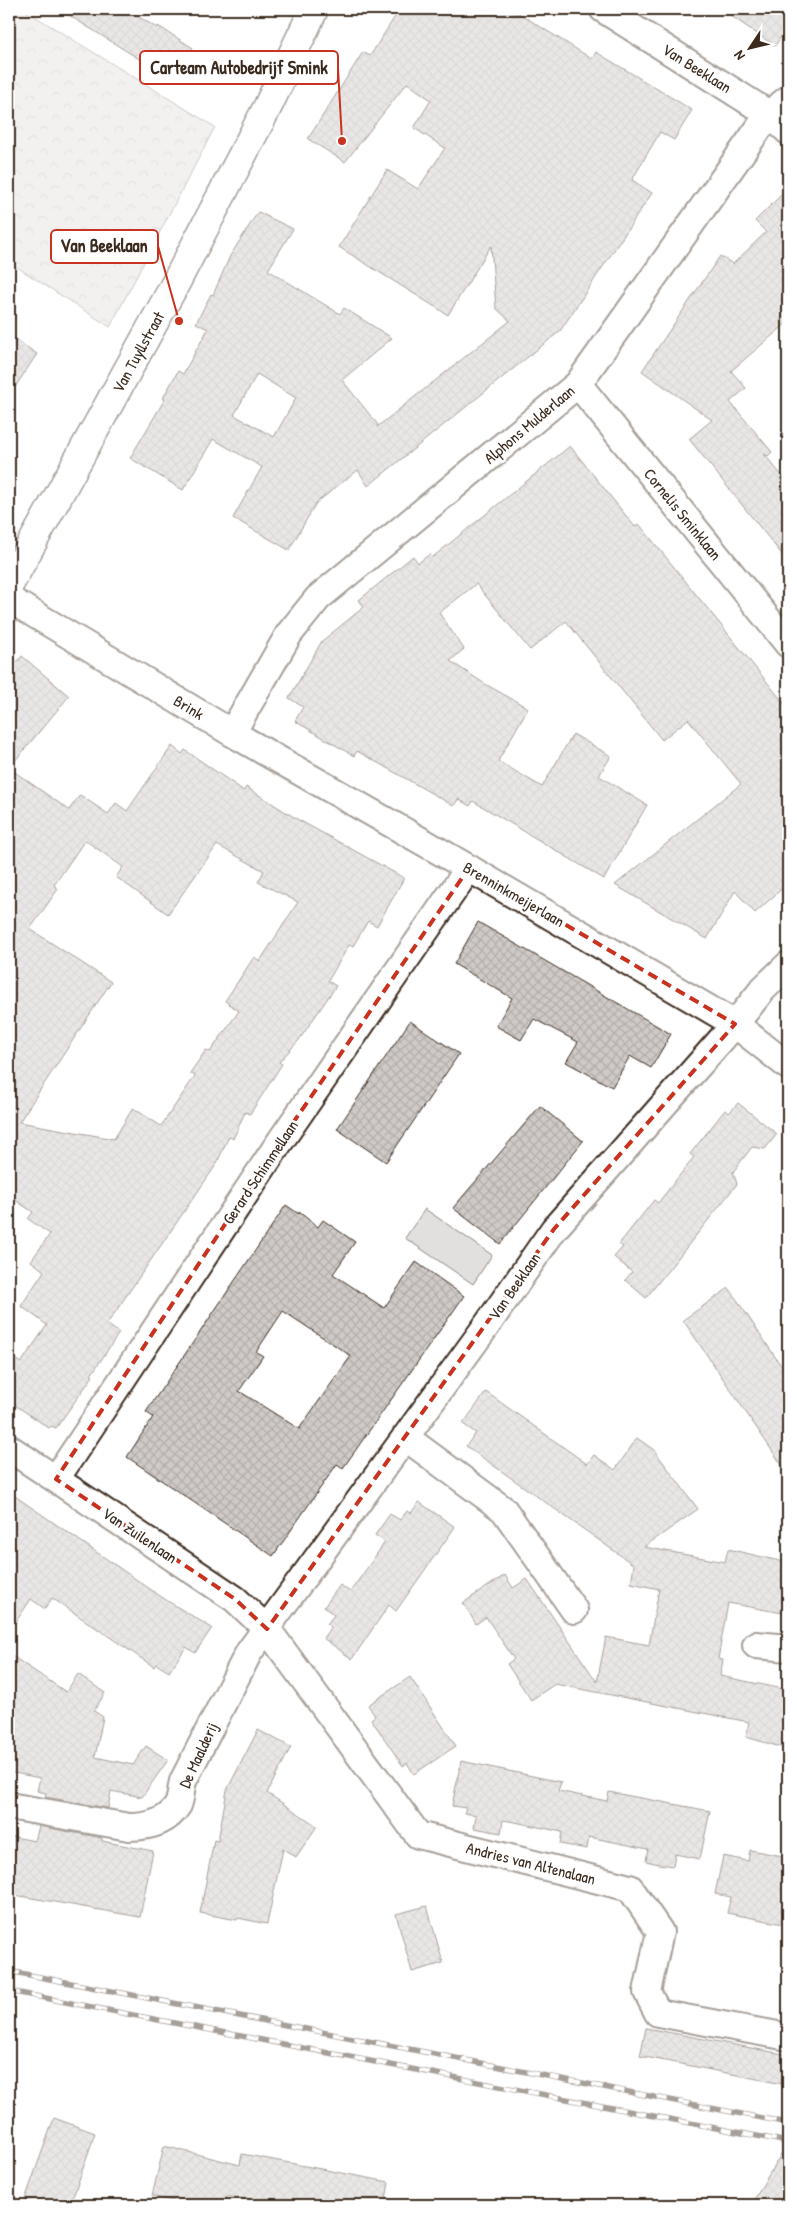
<svg xmlns="http://www.w3.org/2000/svg" width="797" height="2214" viewBox="0 0 797 2214" font-family="'Patrick Hand',sans-serif">
<defs>
<pattern id="forest-crowns" width="20" height="18" patternUnits="userSpaceOnUse" patternTransform="scale(1.25)"><rect width="20" height="18" fill="#e2e0de"/><path d="M2 6a3 3 0 1 1 6 0M12 15a3 3 0 1 1 6 0" fill="none" stroke="#c3c0be"/></pattern>
<pattern id="building-cross-hatch" width="8" height="8" patternUnits="userSpaceOnUse" patternTransform="scale(1.25)"><rect width="8" height="8" fill="#cfcac7"/><path d="M0 0l8 8M0 8l8-8" fill="none" stroke="#b3aeaa"/></pattern>
</defs>
<rect width="100%" height="100%" fill="#fff"/>
<filter id="ink" filterUnits="userSpaceOnUse"><feTurbulence type="fractalNoise" baseFrequency=".02" numOctaves="2"/><feDisplacementMap in="SourceGraphic" scale="10" xChannelSelector="R" yChannelSelector="G"/><feConvolveMatrix kernelMatrix="1 2 1 2 8 2 1 2 1" color-interpolation-filters="sRGB"/></filter>
<g filter="url(#ink)">
<path fill="url(#forest-crowns)" stroke="#8e857e" d="M 9,9 L 23,9 L 215,127 L 110,327 L 9,262 Z"/>
<path fill="#e2e0de" stroke="#8e857e" d="M 425,1209 L 492,1255 L 473,1284 L 405,1238 Z"/>
<path fill="url(#building-cross-hatch)" stroke="#3b2a1e" fill-rule="evenodd" d="M 59,9 L 126,9 L 157,28 L 158,26 L 193,48 L 175,76 L 147,58 L 144,62 Z
M 400,9 L 470,9 L 504,11 L 505,9 L 512,9 L 592,59 L 596,52 L 692,110 L 674,140 L 660,132 L 632,180 L 652,193 L 560,331 L 368,486 L 358,470 L 316,503 L 289,550 L 233,518 L 262,467 L 213,439 L 183,490 L 130,458 L 165,399 L 163,398 L 178,371 L 183,374 L 208,329 L 196,323 L 211,294 L 213,295 L 230,256 L 258,212 L 293,229 L 268,270 L 340,314 L 344,308 L 392,338 L 342,380 L 378,425 L 377,427 L 510,321 L 496,308 L 491,246 L 448,315 L 339,247 L 387,170 L 418,189 L 445,148 L 414,128 L 431,100 L 407,83 L 345,162 L 308,139 L 363,52 L 370,56 ZM 257,374 L 296,398 L 274,437 L 234,415 Z
M 721,9 L 788,9 L 788,25 L 775,46 Z
M 788,188 L 788,322 L 731,371 L 746,388 L 730,402 L 772,452 L 768,456 L 764,454 L 788,483 L 788,562 L 689,439 L 712,420 L 642,371 L 720,256 L 733,264 L 766,232 L 755,221 Z
M 9,335 L 37,354 L 9,396 Z
M 570,446 L 635,527 L 639,524 L 788,708 L 788,883 L 755,913 L 735,891 L 707,939 L 615,885 L 741,784 L 688,719 L 662,740 L 566,621 L 530,650 L 476,584 L 439,613 L 464,649 L 450,661 L 485,684 L 528,708 L 498,761 L 542,787 L 573,734 L 611,756 L 599,776 L 647,805 L 604,879 L 473,801 L 470,806 L 458,799 L 454,806 L 357,751 L 354,756 L 295,721 L 303,707 L 289,698 L 322,641 L 364,607 L 359,600 L 413,556 L 418,563 L 430,554 L 433,557 Z
M 22,656 L 69,696 L 9,768 L 9,671 Z
M 172,746 L 182,754 L 185,750 L 244,791 L 246,787 L 297,819 L 404,878 L 377,926 L 368,921 L 353,946 L 349,945 L 328,981 L 336,986 L 299,1040 L 279,1062 L 282,1064 L 250,1114 L 245,1112 L 233,1139 L 229,1136 L 216,1165 L 107,1324 L 119,1333 L 91,1375 L 93,1376 L 56,1428 L 51,1426 L 49,1428 L 9,1401 L 9,1355 L 21,1363 L 47,1325 L 21,1306 L 44,1271 L 31,1261 L 50,1234 L 28,1219 L 33,1212 L 9,1196 L 9,768 L 69,810 L 80,795 L 108,814 L 116,803 L 127,811 ZM 85,840 L 123,867 L 116,877 L 168,914 L 217,845 L 264,871 L 258,882 L 298,902 L 260,961 L 254,957 L 225,1001 L 239,1011 L 210,1052 L 206,1050 L 190,1073 L 195,1076 L 161,1126 L 133,1108 L 114,1139 L 19,1122 L 111,982 L 30,929 L 58,889 L 54,885 Z
M 478,922 L 671,1034 L 651,1068 L 630,1056 L 612,1087 L 566,1062 L 578,1042 L 534,1019 L 521,1040 L 496,1026 L 512,998 L 454,964 Z
M 410,1021 L 459,1054 L 386,1162 L 337,1129 Z
M 738,1103 L 777,1134 L 765,1149 L 752,1147 L 742,1160 L 733,1172 L 737,1184 L 646,1298 L 625,1280 L 632,1272 L 614,1257 L 623,1247 L 619,1244 L 654,1200 L 658,1203 L 694,1157 L 690,1154 L 725,1110 L 729,1113 Z
M 540,1106 L 583,1141 L 500,1244 L 453,1208 Z
M 286,1205 L 299,1214 L 299,1212 L 318,1227 L 323,1220 L 355,1242 L 333,1274 L 384,1308 L 416,1262 L 464,1296 L 343,1468 L 337,1464 L 273,1556 L 127,1457 L 153,1417 L 146,1412 ZM 283,1311 L 351,1356 L 299,1429 L 239,1391 L 263,1356 L 256,1352 Z
M 729,1288 L 788,1376 L 788,1474 L 683,1320 Z
M 486,1392 L 587,1464 L 594,1455 L 615,1470 L 637,1438 L 654,1450 L 698,1509 L 644,1547 L 725,1562 L 728,1549 L 788,1563 L 788,1614 L 728,1603 L 718,1659 L 723,1660 L 720,1676 L 788,1690 L 788,1745 L 785,1745 L 784,1748 L 746,1737 L 749,1722 L 555,1684 L 531,1700 L 507,1664 L 514,1659 L 486,1617 L 476,1624 L 463,1603 L 505,1575 L 513,1588 L 527,1579 L 597,1682 L 606,1637 L 649,1645 L 659,1589 L 631,1583 L 634,1565 L 466,1446 L 476,1433 L 463,1424 Z
M 9,1492 L 166,1600 L 212,1628 L 195,1653 L 186,1647 L 169,1672 L 156,1664 L 154,1667 L 52,1598 L 45,1609 L 31,1599 L 9,1632 Z
M 419,1502 L 455,1527 L 396,1611 L 389,1605 L 352,1659 L 323,1638 L 331,1627 L 327,1624 L 334,1615 L 324,1607 L 340,1585 L 350,1592 L 370,1564 L 385,1542 L 375,1535 L 390,1514 L 400,1520 L 407,1511 L 411,1513 Z
M 9,1654 L 66,1692 L 78,1674 L 105,1693 L 94,1711 L 103,1717 L 95,1757 L 133,1765 L 146,1746 L 168,1760 L 142,1797 L 111,1791 L 108,1808 L 45,1797 L 46,1793 L 37,1791 L 40,1778 L 9,1772 Z
M 410,1677 L 456,1746 L 414,1774 L 407,1763 L 403,1766 L 371,1719 L 375,1716 L 368,1705 Z
M 258,1730 L 291,1747 L 267,1793 L 317,1826 L 296,1857 L 283,1849 L 267,1924 L 238,1918 L 237,1920 L 200,1913 L 214,1840 L 218,1841 L 227,1790 Z
M 461,1761 L 561,1782 L 558,1791 L 607,1801 L 609,1792 L 710,1811 L 700,1859 L 675,1854 L 673,1866 L 659,1864 L 646,1861 L 648,1849 L 589,1837 L 587,1849 L 560,1844 L 562,1832 L 515,1822 L 503,1820 L 501,1833 L 474,1828 L 476,1815 L 464,1813 L 466,1808 L 452,1806 Z
M 39,1826 L 102,1838 L 102,1841 L 153,1851 L 140,1917 L 9,1894 L 9,1836 L 35,1841 Z
M 750,1850 L 788,1857 L 788,1925 L 727,1913 L 731,1897 L 715,1894 L 723,1856 L 748,1861 Z
M 427,1906 L 443,1963 L 412,1972 L 396,1914 Z
M 646,2028 L 788,2055 L 788,2085 L 640,2056 Z
M 54,2118 L 95,2133 L 79,2180 L 70,2205 L 23,2205 Z
M 788,2142 L 788,2191 L 780,2205 L 751,2205 Z
M 164,2146 L 240,2165 L 242,2154 L 389,2182 L 385,2205 L 277,2205 L 227,2196 L 225,2205 L 189,2205 L 152,2196 Z"/>
<g fill="none" stroke-linecap="round" stroke-linejoin="round">
<g stroke="#3b2a1e" stroke-width="30">
<path id="minor" d="M 603,9 L 769,114 L 788,131
M 578,384 L 788,644
M 9,599 L 232,733 L 289,634 L 318,598 L 578,384 L 769,114 L 788,99
M 232,733 L 453,859 L 735,1024 L 788,1066
M 405,1437 L 504,1510 L 574,1610
M 9,1448 L 235,1599 L 267,1629 L 418,1835 L 630,1888 L 660,1932 L 647,1992 L 658,2013 L 788,2037
M 56,1479 L 277,1146 L 469,868
M 756,1645 L 788,1648
M 9,1806 L 129,1827 C 148,1827 167,1823 178,1805 C 181,1799 181,1788 183,1781 L 249,1652 L 487,1325 L 554,1229 L 735,1024 L 763,989 L 788,965"/>
</g>
<g stroke="#3b2a1e" stroke-width="31">
<path id="tertiary" d="M 9,585 L 173,288 L 268,106 L 314,9"/>
</g>
<use href="#minor" stroke="#fff" stroke-width="26"/>
<use href="#tertiary" stroke="#fff" stroke-width="28"/>
<g stroke="#3b2a1e" stroke-width="5.5">
<path id="rail" d="M 9,1971 L 788,2123
M 9,1991 L 788,2142"/>
</g>
<use href="#rail" stroke="#fff" stroke-width="4" stroke-dasharray="11" stroke-linecap="butt"/>
</g>
</g>
<path d="M0 0H797V2214H0ZM 469,868 L 735,1024 L 554,1229 L 267,1629 L 235,1599 L 56,1479 L 277,1146 Z" fill="#fff" fill-opacity=".55" fill-rule="evenodd"/>
<path fill="none" stroke="#c8321e" stroke-width="4" stroke-dasharray="10 6" stroke-linejoin="round" d="M 469,868 L 735,1024 L 554,1229 L 267,1629 L 235,1599 L 56,1479 L 277,1146 Z"/>
<g text-anchor="middle" stroke-width="5" stroke-linejoin="round" paint-order="stroke">
<g font-size="16" fill="#3b2a1e" stroke="#fff">
<text transform="translate(697 68) rotate(32)" y="6">Van Beeklaan</text>
<text transform="translate(138 352) rotate(-61)" y="6">Van Tuyllstraat</text>
<text transform="translate(529 424) rotate(-40)" y="6">Alphons Mulderlaan</text>
<text transform="translate(683 514) rotate(51)" y="6">Cornelis Sminklaan</text>
<text transform="translate(189 707) rotate(31)" y="6">Brink</text>
<text transform="translate(514 894) rotate(30)" y="6">Brenninkmeijerlaan</text>
<text transform="translate(260 1172) rotate(-56)" y="6">Gerard Schimmellaan</text>
<text transform="translate(514 1286) rotate(-55)" y="6">Van Beeklaan</text>
<text transform="translate(140 1535) rotate(34)" y="6">Van Zuilenlaan</text>
<text transform="translate(198 1755) rotate(-65)" y="6">De Maalderij</text>
<text transform="translate(531 1863) rotate(14)" y="6">Andries van Altenalaan</text>
</g>
</g>
<path fill="none" stroke="#c8321e" stroke-width="2" d="M342 141L338 68M179 321L158 246"/>
<g fill="#c8321e" stroke="#fff" stroke-width="2">
<circle cx="342" cy="141" r="5"/>
<circle cx="179" cy="321" r="5"/>
</g>
<g fill="#fff" stroke="#c8321e" stroke-width="2">
<rect x="140" y="51" width="198" height="33" rx="5"/>
<rect x="51" y="230" width="107" height="33" rx="5"/>
</g>
<g font-size="18" text-anchor="middle" font-weight="bold" fill="#3b2a1e">
<text x="239" y="74">Carteam Autobedrijf Smink</text>
<text x="104" y="252">Van Beeklaan</text>
</g>
<rect width="797" height="2214" fill="none" stroke="#fff" stroke-width="30"/>
<rect x="15" y="15" width="767" height="2184" fill="none" stroke="#3b2a1e" stroke-width="2" filter="url(#ink)"/>
<g transform="translate(750 48) rotate(235)" stroke="#ffffff" stroke-width="4" paint-order="stroke">
<path d="M0-4L9 19L0 12L-9 19Z" fill="#3b2a1e"/>
<text y="-8" font-size="14" font-weight="bold" text-anchor="middle" fill="#3b2a1e">N</text>
</g>
</svg>
